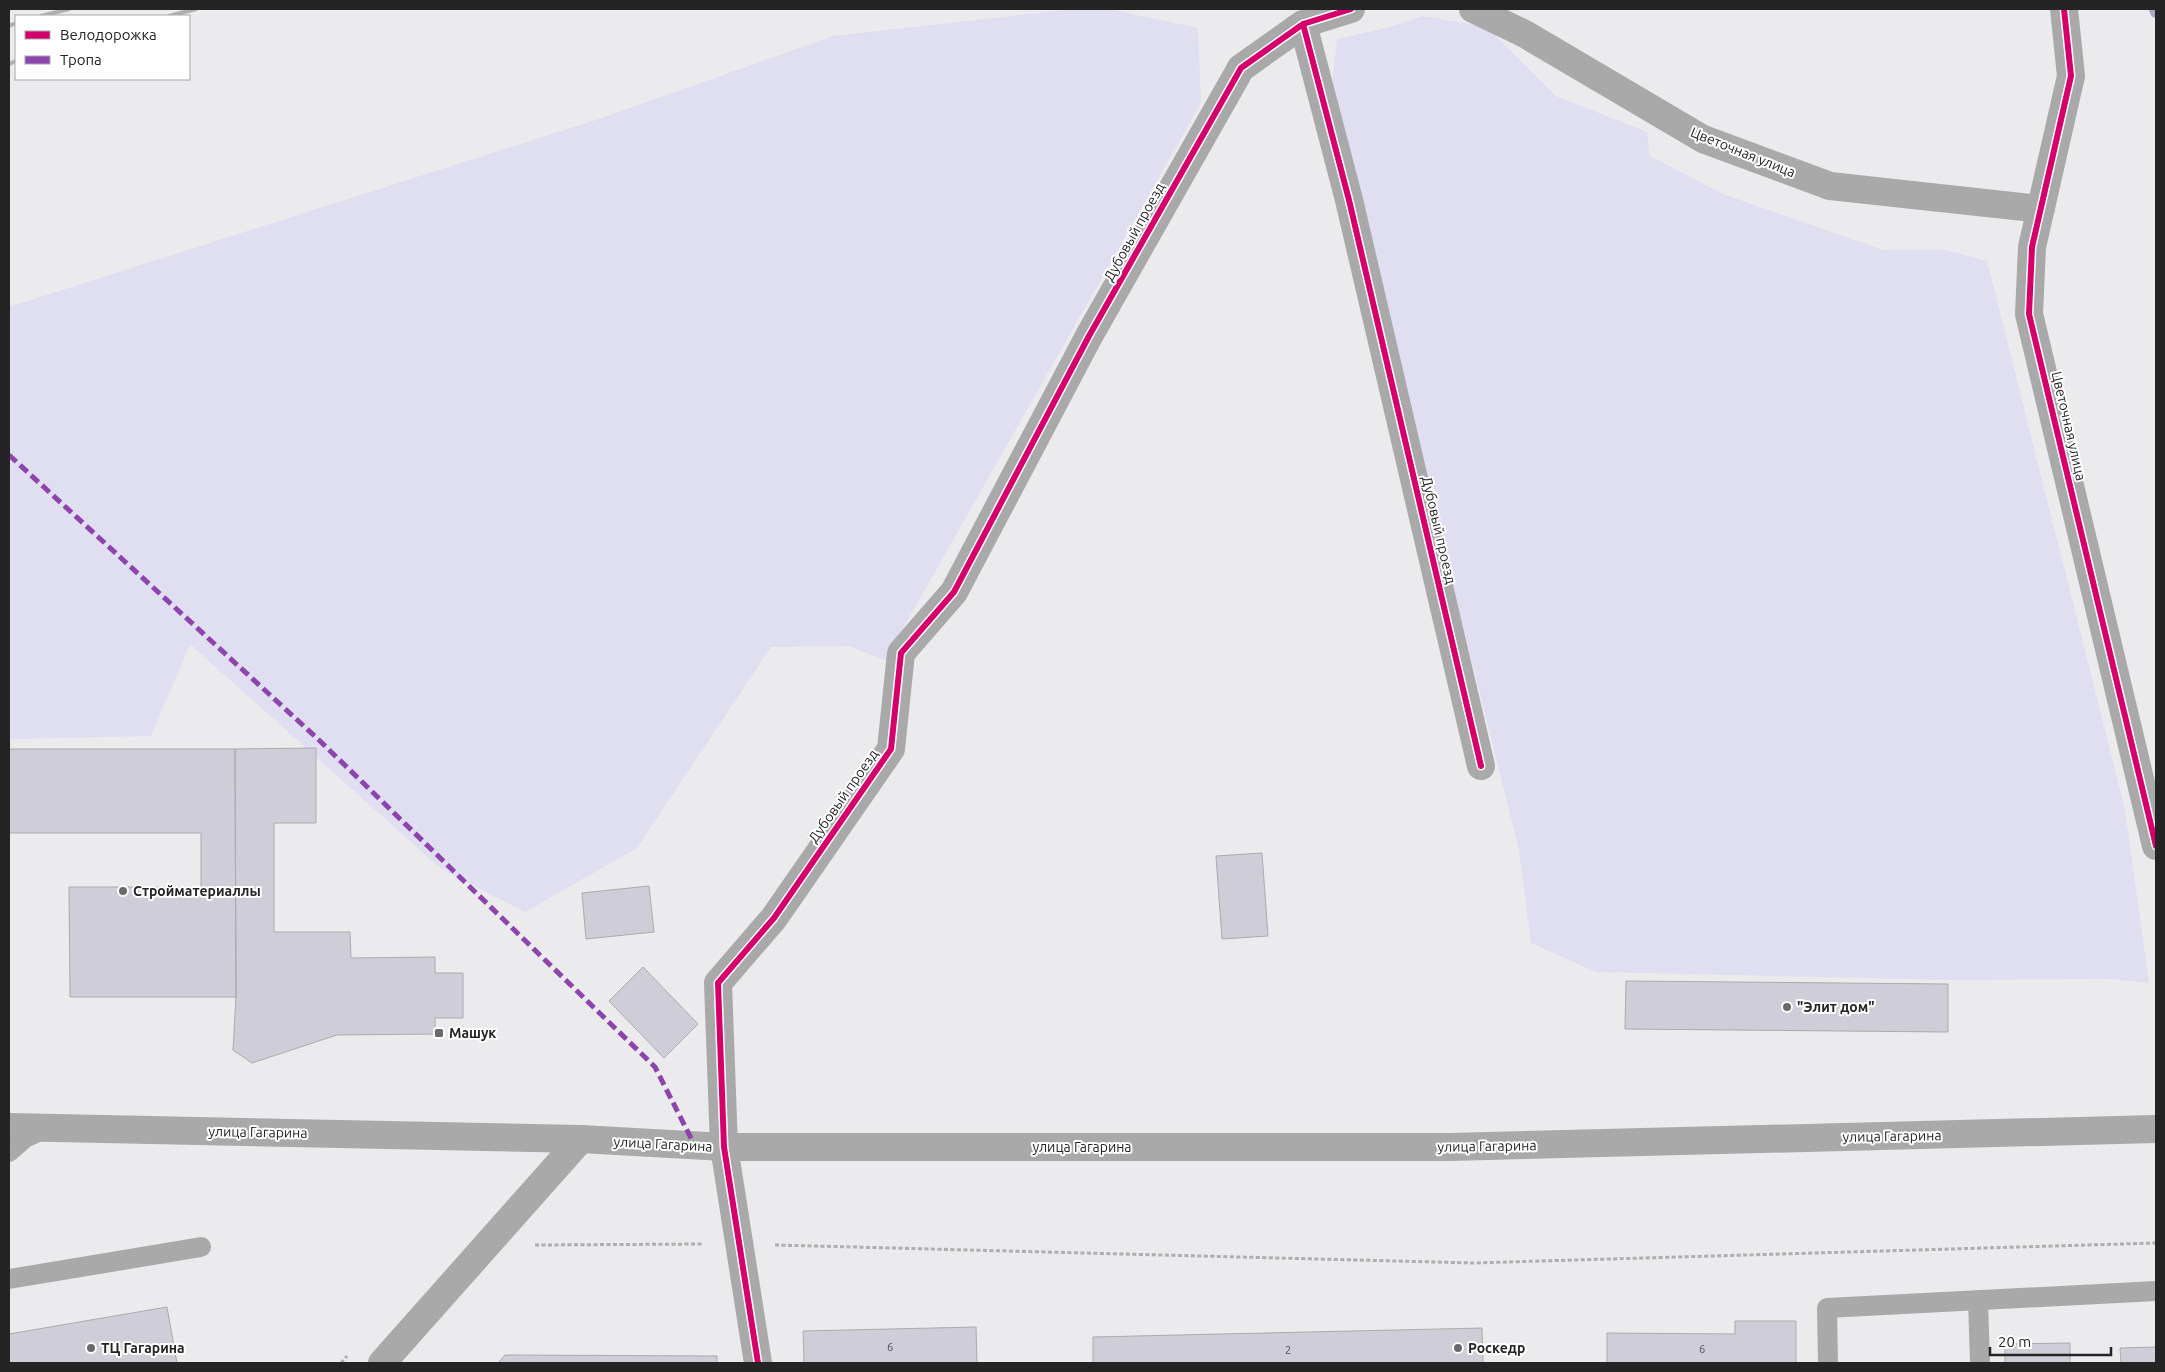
<svg xmlns="http://www.w3.org/2000/svg" width="2165" height="1372" viewBox="0 0 2165 1372" font-family="Ubuntu,sans-serif">
<rect width="100%" height="100%" fill="#ebeaec"/>
<path fill="#e0def1" d="M 1074,9 L 1108,9 L 1198,28 L 1201,103 L 885,660 L 848,646 L 771,647 L 637,848 L 525,912 L 440,868 L 190,644 L 151,736 L 9,739 L 9,307 L 599,119 L 833,36 Z
M 1423,16 L 1487,27 L 1556,96 L 1647,132 L 1650,156 L 1723,194 L 1883,250 L 1945,250 L 1987,261 L 2125,810 L 2149,983 L 2111,979 L 1953,980 L 1596,972 L 1531,943 L 1519,850 L 1331,94 L 1337,39 L 1390,27 Z"/>
<g fill="none" stroke-linecap="round" stroke-linejoin="round">
<path stroke="#aba7c7" stroke-width="12" d="M 2155,9 L 2156,12"/>
</g>
<path fill="#cfcdd8" stroke="#abaaac" d="M 316,748 L 316,823 L 274,823 L 274,932 L 350,932 L 351,958 L 435,957 L 435,973 L 463,973 L 463,1018 L 435,1018 L 435,1034 L 337,1035 L 252,1063 L 233,1050 L 236,997 L 235,749 Z
M 9,749 L 235,749 L 236,997 L 70,997 L 69,887 L 201,887 L 201,833 L 9,833 Z
M 1262,853 L 1268,936 L 1222,939 L 1216,856 Z
M 649,886 L 654,932 L 586,939 L 582,893 Z
M 643,967 L 698,1024 L 664,1058 L 609,1001 Z
M 1626,981 L 1948,984 L 1948,1032 L 1625,1029 Z
M 167,1307 L 177,1363 L 9,1363 L 9,1334 Z
M 1735,1321 L 1796,1321 L 1796,1363 L 1607,1363 L 1607,1333 L 1735,1334 Z
M 976,1327 L 977,1363 L 804,1363 L 803,1331 Z
M 1482,1328 L 1483,1363 L 1093,1363 L 1093,1337 Z
M 2070,1343 L 2070,1363 L 2005,1363 L 2005,1344 Z
M 2156,1347 L 2156,1363 L 2121,1363 L 2120,1348 Z
M 505,1355 L 717,1356 L 717,1363 L 498,1363 Z"/>
<g fill="none" stroke-linecap="round" stroke-linejoin="round">
<path stroke="#adaeae" stroke-width="3" stroke-dasharray="4 2.5" stroke-linecap="butt" d="M 535,1245 L 704,1244
M 775,1245 L 1473,1263 L 2156,1243
M 341,1363 L 347,1356"/>
<path stroke="#aaa9aa" stroke-width="20" d="M 9,1152 L 25,1138 L 45,1129
M 9,1279 L 201,1247
M 1978,1300 L 1980,1363
M 1828,1363 L 1827,1308 L 2156,1291"/>
<path stroke="#aaa9aa" stroke-width="28" d="M 1473,9 L 1525,34 L 1703,139 L 1830,186 L 2041,209
M 2064,9 L 2071,76 L 2032,247 L 2029,314 L 2156,846
M 1303,24 L 1349,200 L 1481,766
M 758,1363 L 724,1147 L 718,983 L 774,918 L 891,749 L 901,653 L 954,592 L 1089,336 L 1241,68 L 1303,24 L 1351,9"/>
<path stroke="#a9a9a9" stroke-width="28" d="M 9,1127 L 581,1139 L 724,1147 L 1450,1147 L 2156,1129
M 382,1363 L 581,1139"/>
<path stroke="#afaeb0" stroke-width="4" d="M 41,16 L 69,9
M 169,16 L 196,9
M 9,26 L 16,23
M 9,64 L 16,61"/>
<path stroke="#8e44ad" stroke-width="5" stroke-dasharray="10 5" stroke-linecap="butt" d="M 9,455 L 319,740 L 655,1067 L 695,1146"/>
<g stroke="#fff" stroke-width="9">
<path id="cycleway" d="M 2064,9 L 2071,76 L 2032,247 L 2029,314 L 2156,846
M 1303,24 L 1349,200 L 1481,766
M 758,1363 L 724,1147 L 718,983 L 774,918 L 891,749 L 901,653 L 954,592 L 1089,336 L 1241,68 L 1303,24 L 1351,9"/>
</g>
<use href="#cycleway" stroke="#d6006c" stroke-width="6"/>
</g>
<g fill="#6a696b" stroke="#fff" stroke-width="2">
<circle cx="123" cy="891" r="5"/>
<circle cx="1787" cy="1007" r="5"/>
<rect x="434" y="1028" width="10" height="10" rx="2.5"/>
<circle cx="91" cy="1348" r="5"/>
<circle cx="1458" cy="1348" r="5"/>
</g>
<g text-anchor="middle" stroke-width="4" stroke-linejoin="round" paint-order="stroke">
<g font-size="11" fill="#4f4e52">
<text x="890" y="1351">6</text>
<text x="1702" y="1353">6</text>
<text x="1288" y="1354">2</text>
</g>
<g font-size="14" fill="#242425" stroke="#fff">
<text transform="translate(1743 152) rotate(22)" y="5">Цветочная улица</text>
<text transform="translate(1134 232) rotate(-61)" y="5">Дубовый проезд</text>
<text transform="translate(2069 426) rotate(77)" y="5">Цветочная улица</text>
<text transform="translate(1439 530) rotate(77)" y="5">Дубовый проезд</text>
<text transform="translate(843 796) rotate(-55)" y="5">Дубовый проезд</text>
<text transform="translate(258 1132) rotate(1)" y="5">улица Гагарина</text>
<text transform="translate(1892 1136) rotate(-1)" y="5">улица Гагарина</text>
<text transform="translate(663 1144) rotate(3)" y="5">улица Гагарина</text>
<text transform="translate(1487 1146) rotate(-1)" y="5">улица Гагарина</text>
<text x="1082" y="1152">улица Гагарина</text>
</g>
<g font-size="14" font-weight="bold" fill="#242425" stroke="#fff" text-anchor="start">
<text x="133" y="896">Стройматериаллы</text>
<text x="1797" y="1012">"Элит дом"</text>
<text x="449" y="1038">Машук</text>
<text x="101" y="1353">ТЦ Гагарина</text>
<text x="1468" y="1353">Роскедр</text>
</g>
</g>
<rect width="2165" height="1372" fill="none" stroke="#242425" stroke-width="20"/>
<rect x="15" y="15" width="175" height="65" fill="#ffffff" stroke="#a7a7a8"/>
<rect x="25" y="31" width="25" height="8" fill="#d6006c" stroke="#a7a7a8"/>
<text x="60" y="40" font-size="15" fill="#242425">Велодорожка</text>
<rect x="25" y="56" width="25" height="8" fill="#8e44ad" stroke="#a7a7a8"/>
<text x="60" y="65" font-size="15" fill="#242425">Тропа</text>
<path d="M1990 1347v8h121v-8" fill="none" stroke="#242425" stroke-width="2.5"/>
<text x="1998" y="1347" font-size="15" fill="#242425" stroke="#ffffff" stroke-width="4" paint-order="stroke">20 m</text>
</svg>
